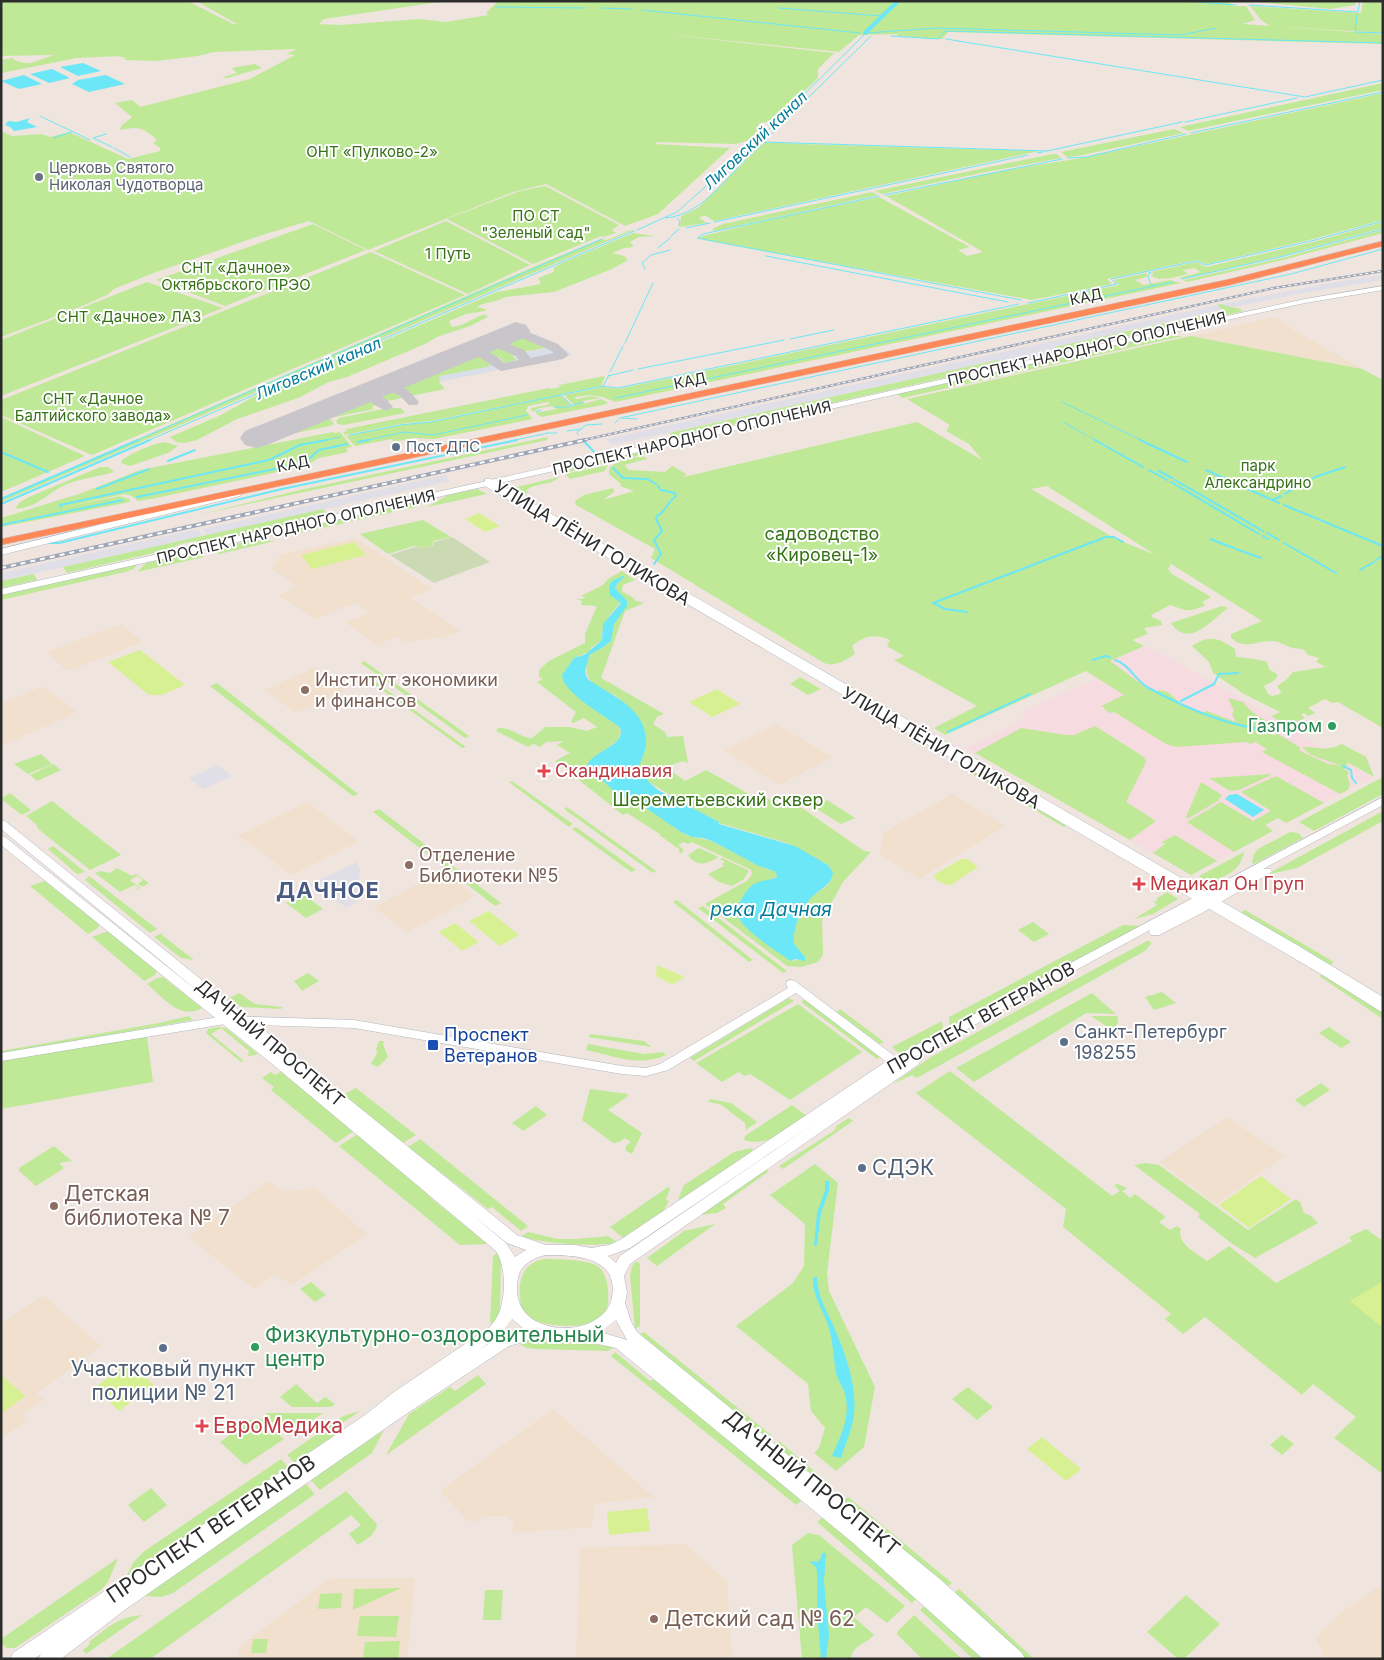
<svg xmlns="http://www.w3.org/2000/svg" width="1384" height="1660" viewBox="0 0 1384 1660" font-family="Inter,sans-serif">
<rect width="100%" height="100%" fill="#efe5de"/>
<path fill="#e0dfe7" d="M 1383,275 L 1383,280 L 1299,294 L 1229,308 L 1221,304 L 1330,283 Z
M 1217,305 L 1224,309 L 1056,347 L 1061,350 L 1003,364 L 998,360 L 612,445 L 606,439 Z
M 445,475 L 450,481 L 207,535 L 203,529 Z
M 198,529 L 202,536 L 1,581 L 1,573 Z
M 218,765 L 232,776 L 203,789 L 189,778 Z
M 357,862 L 360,870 L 356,903 L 346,907 L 309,885 Z"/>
<path fill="#f1e0cd" d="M 1275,317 L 1294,330 L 1362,369 L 1192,336 Z
M 356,538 L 432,589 L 410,598 L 461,631 L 445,637 L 406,642 L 397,637 L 376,645 L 345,622 L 369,613 L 356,603 L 315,619 L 278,595 L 293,589 L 294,584 L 271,569 L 282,554 Z
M 121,624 L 143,642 L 68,671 L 46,652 Z
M 314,668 L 346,691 L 296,713 L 264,690 Z
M 43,686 L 75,710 L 74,714 L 1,746 L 1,704 Z
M 776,724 L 830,756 L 833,757 L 779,785 L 724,750 Z
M 952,794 L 1005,826 L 919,879 L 880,855 L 883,833 Z
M 308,802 L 359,842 L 291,875 L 255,847 L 237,836 Z
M 443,871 L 475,896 L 406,933 L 374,907 Z
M 1227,1117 L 1285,1156 L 1216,1204 L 1159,1162 Z
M 268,1181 L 285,1192 L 315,1188 L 367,1234 L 292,1285 L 275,1274 L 254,1289 L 188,1237 Z
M 43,1295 L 101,1346 L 37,1393 L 44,1400 L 22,1415 L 27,1420 L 1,1439 L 1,1324 Z
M 553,1409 L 654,1497 L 594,1504 L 592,1527 L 513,1533 L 513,1523 L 508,1516 L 483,1516 L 479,1521 L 468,1521 L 440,1491 Z
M 686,1544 L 727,1582 L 732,1656 L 716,1659 L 576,1659 L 580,1548 Z
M 415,1578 L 407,1659 L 238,1659 L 240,1646 L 329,1579 Z
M 1383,1584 L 1383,1659 L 1323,1659 L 1322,1651 L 1315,1638 L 1338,1615 Z"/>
<path fill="#f6dbe0" d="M 1144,646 L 1168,657 L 1259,709 L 1372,777 L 1286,823 L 1278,818 L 1265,825 L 1273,831 L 1191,875 L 967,748 L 1027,717 L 1020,712 L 1096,679 L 1086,671 Z"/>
<path fill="#d9dee8" d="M 556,346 L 566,350 L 572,355 L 439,382 L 440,376 L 490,366 L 485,360 L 499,357 L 505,363 L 516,360 L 512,355 Z"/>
<path fill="#bfe997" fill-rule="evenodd" d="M 1,1 L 188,1 L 233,24 L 237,24 L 196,1 L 446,1 L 324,19 L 319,24 L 340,25 L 420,19 L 446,22 L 489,15 L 486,13 L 498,1 L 1229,1 L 1233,6 L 1246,6 L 1255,20 L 1243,24 L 1383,34 L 1383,44 L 948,32 L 942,39 L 897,36 L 898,34 L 859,35 L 839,52 L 655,33 L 834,53 L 818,69 L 818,78 L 776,119 L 758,124 L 761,127 L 749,140 L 736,144 L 657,142 L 655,144 L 730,148 L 658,214 L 625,226 L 546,184 L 513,192 L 368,250 L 309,221 L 262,235 L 151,274 L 114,289 L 107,295 L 80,307 L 1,337 L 1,131 L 12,136 L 42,134 L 50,137 L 69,132 L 128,159 L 160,151 L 160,148 L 153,143 L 157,140 C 143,127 139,126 120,130 L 121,126 L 132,117 L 115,103 L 132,100 L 140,107 L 250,79 L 295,55 L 286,54 L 297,49 L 214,52 L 198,56 L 157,61 L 125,60 L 125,58 L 118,56 L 120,56 L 77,58 L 1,73 L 1,65 L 4,64 L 1,60 L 13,58 L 14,60 L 25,63 L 31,63 L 54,55 L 1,56 Z
M 1248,1 L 1349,1 L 1355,3 L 1356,5 L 1330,9 Z
M 1363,1 L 1383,1 L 1383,33 L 1270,26 L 1261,20 L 1250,6 L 1361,13 Z
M 255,64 L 262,68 L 227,78 L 222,77 L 237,73 L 232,68 Z
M 1383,83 L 1383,90 L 1188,131 L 1180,127 Z
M 1383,93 L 1383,220 L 1313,239 L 1207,264 L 1196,260 L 1107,279 L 1112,284 L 1032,300 L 704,240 L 699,237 L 773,219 L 879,197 L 970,247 L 958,250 L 967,256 L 983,252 L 886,196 L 1006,170 L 1087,157 Z
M 1174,129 L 1184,133 L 1078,156 L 1067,157 L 1061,152 Z
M 764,142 L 801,144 L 1039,151 L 714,221 C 708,219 708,213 699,218 L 707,223 L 680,227 L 681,216 L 698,208 Z
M 1052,154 L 1057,154 L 1061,158 L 986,172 L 882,194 L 875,191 Z
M 545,186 L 619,225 L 612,230 L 616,233 L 604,237 L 601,236 L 533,264 L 447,219 L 520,191 Z
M 872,192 L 878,195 L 714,231 L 712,229 L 723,224 Z
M 446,221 L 530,265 L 468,294 L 374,251 Z
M 1383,222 L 1383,228 L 1285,255 L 1182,279 L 1184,280 L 1286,257 L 1383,230 L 1383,233 L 1283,260 L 1187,282 L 1179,278 L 1201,272 L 1194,268 L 1183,270 L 1188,274 L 1172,278 L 1159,279 L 1151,276 L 1154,273 L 1151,272 L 1196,262 L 1206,267 L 1317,241 Z
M 313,224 L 366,250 L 225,306 L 156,280 Z
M 630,230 L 633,230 L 1,502 L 2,498 L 540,264 L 601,239 L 607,240 Z
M 633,233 L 655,236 L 639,237 L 630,242 L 634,247 L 624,248 L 612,253 L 624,256 L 628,260 L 612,269 L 554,292 L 505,297 C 496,303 486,301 477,307 L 486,309 L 485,311 L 466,314 L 449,321 L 452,327 L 461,325 L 484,314 L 488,317 L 470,326 L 437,337 L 425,344 L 347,377 L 329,382 L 298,398 L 237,419 L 197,440 L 185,443 L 176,442 L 170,437 L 221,415 L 253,397 L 497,292 L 541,284 L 538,278 L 554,272 L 554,268 L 560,264 Z
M 371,252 L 465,295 L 92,455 L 1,415 L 1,400 Z
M 1146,273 L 1148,274 L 1146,277 L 1135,280 L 1144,285 L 1169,280 L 1181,283 L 615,402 C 600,395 592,394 575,397 L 576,399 L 592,396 L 600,398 L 582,401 L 584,404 L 601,399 L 607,402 L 607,404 L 542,417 L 535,413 L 557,409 L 552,406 L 540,408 L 533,412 L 531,410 L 532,408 L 550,404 L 548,402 L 528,406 L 526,411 L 533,419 L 434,439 L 414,438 L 394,442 L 392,439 L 355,446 L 346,436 L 400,425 L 432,422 L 560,395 L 571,405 L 557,407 L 573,406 L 580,403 L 574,405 L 564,395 L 603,387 L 618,389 L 1119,285 L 1114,280 Z
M 147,282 L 223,308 L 1,396 L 1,340 Z
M 1221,304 C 1229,308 1236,306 1244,311 L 1041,355 L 1060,350 L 1055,347 L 1224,310 L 1217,305 Z
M 516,335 L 522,335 L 551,347 L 522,352 L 501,343 L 501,341 Z
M 1152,336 L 1183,336 L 902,398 L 896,393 Z
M 1191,336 L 1362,369 L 1383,380 L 1383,728 L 1338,702 L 1332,703 L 1325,699 L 1308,708 L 1315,713 L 1308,716 L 1304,713 L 1301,715 L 1305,718 L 1287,726 L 1271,716 L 1280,712 L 1244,694 L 1213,673 L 1209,662 L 1192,646 C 1209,634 1219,638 1235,649 L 1236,657 L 1255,659 L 1267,662 L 1269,669 L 1278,675 L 1275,680 L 1264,686 L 1268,694 L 1272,696 L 1280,694 L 1281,692 L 1277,686 L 1286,680 L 1293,672 L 1326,667 L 1316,662 L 1319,658 L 1308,655 L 1304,650 C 1300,648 1297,649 1293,648 C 1286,646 1281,642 1273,641 C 1259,640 1242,651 1231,637 L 1231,634 L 1262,621 L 1171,564 L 1168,569 L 1172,574 L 1211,597 L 1202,602 L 1205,604 L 1204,606 C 1187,613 1186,610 1170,605 L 1151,615 L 1152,617 L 1161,621 L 1162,625 L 1144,628 L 1148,634 L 1132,640 L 1144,646 L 1110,661 C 1126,672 1138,683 1156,693 L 1159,690 L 1168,692 L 1181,704 L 1202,713 L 1207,711 L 1236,722 L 1232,714 L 1234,711 L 1228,698 L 1243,702 L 1251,711 L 1274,726 L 1273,728 L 1267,729 L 1272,735 L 1278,734 L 1301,748 L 1299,749 L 1302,752 L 1328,764 L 1342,766 L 1311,755 L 1303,748 L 1304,747 C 1322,747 1324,752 1342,744 L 1366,757 L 1374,777 L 1347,762 L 1347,765 L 1344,769 L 1349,772 L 1347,776 L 1350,784 L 1348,790 L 1340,794 L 1262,752 L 1267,749 L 1255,742 L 1251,744 L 1245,742 L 1177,747 L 1166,744 L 1114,712 L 1110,713 L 1104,709 L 1105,708 L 1101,706 L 1124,695 L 1086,671 L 945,735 L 934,728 L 977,706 L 894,660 L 904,656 L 887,646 L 890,640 C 874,634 866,635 852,646 L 855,654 C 846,660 835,667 824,663 L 651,558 L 655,549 L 576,505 L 575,501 L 584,495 L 609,489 L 613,488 L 614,492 L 603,500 L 634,491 L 620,486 L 621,484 L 609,474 L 609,469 C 615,460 633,458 643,456 L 647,459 L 624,465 L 629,470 L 665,472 L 672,466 L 686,474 L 684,477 L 917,422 L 982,460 L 969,444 L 946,431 L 950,425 L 907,399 ZM 1047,486 L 1157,556 L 1158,556 L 1116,539 L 1031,489 Z
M 491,345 L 496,345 L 516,354 L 512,355 L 516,360 L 505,363 L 499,357 L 495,358 L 482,351 L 481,349 Z
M 472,353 L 477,353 L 490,359 L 486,360 L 491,366 L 440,376 L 439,382 L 445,389 L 411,396 L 396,387 L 396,384 Z
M 998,360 L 1003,364 L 1015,362 L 674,438 L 669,433 Z
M 605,376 L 601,386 L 431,421 L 400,424 L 345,435 L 343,432 L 347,431 L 346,429 L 549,388 L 551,389 L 560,387 L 559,385 Z
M 386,389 L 392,389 L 406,397 L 384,402 L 373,397 L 374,394 Z
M 364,398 L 370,398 L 381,404 L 372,406 L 374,409 L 330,418 L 334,424 L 330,426 L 262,440 L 261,440 Z
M 387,408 L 401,408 L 405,413 L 344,425 L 338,424 L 336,421 L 339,418 Z
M 1,417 L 85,456 L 1,492 Z
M 333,432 L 334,433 L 340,432 L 352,447 L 346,448 L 348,452 L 319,458 L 306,466 L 151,499 L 138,501 L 132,496 L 124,494 L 64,507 L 120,496 L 129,499 L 130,502 L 1,527 L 1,518 L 82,493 L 140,470 Z
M 548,437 L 547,440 L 197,515 L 300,490 Z
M 165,442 L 178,446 L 168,453 L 130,466 L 121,463 L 122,460 C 135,451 150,445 165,442 Z
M 645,450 L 650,453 L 563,473 L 562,471 L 564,469 Z
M 608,465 L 605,471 L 570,479 L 565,474 Z
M 100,467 L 108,467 L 114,472 C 97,477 81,478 65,485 C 49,492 33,511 15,508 L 20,502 L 29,497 Z
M 559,477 C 552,486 534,482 526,491 L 529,492 L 521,496 L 508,489 Z
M 477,489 L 487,494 L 427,507 L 448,495 Z
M 428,499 L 430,501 L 416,507 L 286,536 L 263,536 Z
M 323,509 L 328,515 L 208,542 C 199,540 179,542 171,549 L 67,573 L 63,567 Z
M 423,520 L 451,537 L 433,541 L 433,545 L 425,548 L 414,546 L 388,554 L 360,534 Z
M 252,540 L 275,541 L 219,554 L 214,549 Z
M 189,553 L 199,553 L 204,557 L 137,572 L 146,563 Z
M 137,564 L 134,569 L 125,572 L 1,600 L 1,594 Z
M 622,571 L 635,580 L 623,585 L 622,591 L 635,599 L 634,600 L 644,603 L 625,611 L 601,678 L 664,714 L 657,717 L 653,724 L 665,732 L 667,737 L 683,736 L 688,763 L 683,761 L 666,767 L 685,781 L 706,770 L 756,798 L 763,795 L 781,807 L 792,801 L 864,851 L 871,852 L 843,882 L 822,920 L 823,955 L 818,962 L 801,967 L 787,966 L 705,904 L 748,880 L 752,874 L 751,870 L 692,842 L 688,844 L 684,842 L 678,845 L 684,850 L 680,854 L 679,849 L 659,835 L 660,834 L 627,813 L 623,815 L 555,761 L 570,753 L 557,745 L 563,741 L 546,742 L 540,747 L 533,744 L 528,747 L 496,731 L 498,728 C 512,727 520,738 532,738 L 545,727 L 569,727 L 587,731 L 597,727 L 584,718 L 573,723 L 571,722 L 576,712 L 537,682 L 543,679 L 539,677 L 539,670 L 549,661 L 585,643 L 585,634 L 597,606 L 581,605 L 582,601 L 576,599 L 583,599 L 585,597 L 581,596 L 603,585 L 608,579 ZM 623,576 L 624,577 L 615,586 L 618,593 L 625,599 L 623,609 L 615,621 L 611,631 L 611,641 L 602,648 L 592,652 L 591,648 L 602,640 L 602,632 L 609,616 L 621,602 L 613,597 L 609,584 ZM 586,653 L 589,658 C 579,683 601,687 619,698 L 640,770 L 649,782 L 686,805 L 719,822 L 719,823 L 787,843 L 828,865 L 831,880 C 827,889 820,889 813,895 C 805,903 790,932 794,943 C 795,949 803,953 805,959 L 791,961 L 754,934 L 739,918 L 737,913 L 737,907 L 751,887 L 777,877 L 776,872 L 764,868 L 712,841 L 686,835 L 643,806 L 617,794 L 588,763 L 618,740 L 621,732 L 618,726 L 580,699 L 574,658 Z
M 34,574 L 37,580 L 1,588 L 1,581 Z
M 1222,606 L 1228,608 C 1212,619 1189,650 1171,623 Z
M 364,661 L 469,736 L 465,738 L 361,663 Z
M 366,675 L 466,747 L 462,748 L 363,676 Z
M 800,677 L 821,689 L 808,695 L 790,684 Z
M 217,683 L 358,794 L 353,796 L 210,686 Z
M 1095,726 L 1144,757 L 1146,762 L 1126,802 L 1156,821 L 1130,840 L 975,753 L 1021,728 L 1066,735 L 1074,735 Z
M 41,754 L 52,764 L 28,774 L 14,764 Z
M 53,764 L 61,770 L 37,781 L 30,775 Z
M 974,769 L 1068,824 L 1064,827 L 969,772 Z
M 1272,774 L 1273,774 L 1239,790 L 1230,791 L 1209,778 Z
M 1276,776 L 1324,803 L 1286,823 L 1278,818 L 1265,825 L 1273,831 L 1234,852 L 1187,822 L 1221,802 L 1253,821 L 1271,811 L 1241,792 Z
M 1383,777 L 1383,794 L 1314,831 L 1299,822 Z
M 512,781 L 573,824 L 569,827 L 509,782 Z
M 1201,782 L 1222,795 L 1218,801 L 1187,819 L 1186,817 Z
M 10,793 L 31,810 L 22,815 L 1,799 Z
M 827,800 L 855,818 L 841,824 L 813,807 Z
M 52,801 L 121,855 L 90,870 L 38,829 L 37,825 L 26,816 Z
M 567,807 L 656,871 L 653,873 L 564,809 Z
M 379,809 L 501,903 L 495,906 L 373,812 Z
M 1383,811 L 1383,821 L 1297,868 L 1266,875 Z
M 576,827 L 636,870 L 631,872 L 572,829 Z
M 1290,832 L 1298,833 L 1303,838 L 1254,864 L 1252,863 L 1254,854 L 1258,849 Z
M 1175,835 L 1214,859 L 1217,861 L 1191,875 L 1153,853 L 1165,844 L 1162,842 Z
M 53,846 L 85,872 L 77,874 L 48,849 Z
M 699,848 L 719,857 C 707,864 697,868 688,855 Z
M 1244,852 C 1239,873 1228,874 1209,883 L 1199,876 Z
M 722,858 L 748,870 L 748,872 L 744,879 L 732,886 L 719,882 L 708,874 L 724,866 L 722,864 L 725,862 L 720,859 Z
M 117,868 L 132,876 L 136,874 L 149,883 L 142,887 L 138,884 L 143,880 L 137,876 L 130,880 L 140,888 L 134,891 L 138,888 L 135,885 L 120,892 L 95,873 L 101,871 L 110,873 Z
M 89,876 L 157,929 L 150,933 L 85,880 Z
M 45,881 L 99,924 L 98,928 L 88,934 L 30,886 Z
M 1167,892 L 1178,899 L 1153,914 L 1134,919 L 1157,905 L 1154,902 L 1158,900 L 1156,899 Z
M 303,894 L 323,909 L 306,918 L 286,903 Z
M 677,900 L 753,960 L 749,962 L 673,902 Z
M 703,906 L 787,971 L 783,973 L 698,908 Z
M 1245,910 L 1334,962 L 1330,965 L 1240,913 Z
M 1033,922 L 1049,934 L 1034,942 L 1018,930 Z
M 1123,925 L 1141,926 L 950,1029 L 949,1017 Z
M 108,931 L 157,971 L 155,975 L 144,981 L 92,937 Z
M 162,933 L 162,935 L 194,960 L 181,958 L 154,937 Z
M 1147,941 L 1150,941 L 1151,944 L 1145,951 L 917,1078 L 912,1075 L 892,1084 L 931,1057 Z
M 308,973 L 319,981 L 302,991 L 294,981 Z
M 1323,973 L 1383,1012 L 1383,1019 L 1319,976 Z
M 164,977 L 164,978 L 202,1008 C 180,1021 163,997 147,984 L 157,978 Z
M 1162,992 L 1176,1003 L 1154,1010 L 1145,997 Z
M 239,993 L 255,1004 L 282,1007 L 281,1009 L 242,1007 L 228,999 Z
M 1092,993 L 1116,1014 L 1086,1013 L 974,1082 L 956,1068 Z
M 789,998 L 794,1001 L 694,1061 L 690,1058 Z
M 805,999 L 880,1057 L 877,1059 L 801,1002 Z
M 798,1004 L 862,1052 L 790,1100 L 750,1074 L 745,1076 L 739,1072 L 722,1082 L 696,1063 Z
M 840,1009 L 884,1042 L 880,1044 L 836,1012 Z
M 189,1016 L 193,1020 L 1,1054 L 1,1051 L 159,1023 Z
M 1091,1016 L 1118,1016 L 1118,1023 L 1112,1030 Z
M 942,1021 L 943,1032 L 901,1055 L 892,1047 Z
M 218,1027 L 226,1028 L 257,1053 L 256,1055 L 248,1056 L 249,1051 L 221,1028 L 211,1034 L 244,1061 L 241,1062 L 206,1033 L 208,1029 Z
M 1329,1027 L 1351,1042 L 1341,1048 L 1319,1033 Z
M 591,1034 L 644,1041 L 652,1047 L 588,1037 Z
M 147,1036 L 153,1082 L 1,1109 L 1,1061 Z
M 379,1041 L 384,1041 L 383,1044 L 388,1057 L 378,1067 L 371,1064 L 378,1051 L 376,1050 Z
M 588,1044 L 644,1054 L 663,1052 L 666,1055 C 639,1068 611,1055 586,1050 Z
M 950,1071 L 1112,1196 L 1120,1191 L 1114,1185 L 1118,1184 L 1127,1188 L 1122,1191 L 1130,1198 L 1135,1194 L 1166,1217 L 1159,1222 L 1170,1230 L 1177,1226 L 1181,1229 C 1176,1244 1197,1253 1207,1261 L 1229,1246 L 1276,1283 L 1352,1241 L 1349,1237 L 1366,1229 L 1383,1241 L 1383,1474 L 1334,1438 L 1356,1417 L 1313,1384 L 1302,1395 L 1205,1317 L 1183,1334 L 1165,1319 L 1171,1314 L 1063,1227 L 1066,1209 L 916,1093 Z
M 271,1072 L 275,1075 L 281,1072 L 354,1131 L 336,1143 L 271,1090 L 274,1087 L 262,1078 Z
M 1321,1083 L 1330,1090 L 1304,1107 L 1295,1100 Z
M 356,1088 L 416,1135 L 403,1143 L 343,1095 Z
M 590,1089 L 628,1094 L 627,1097 L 608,1110 L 642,1133 L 632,1154 L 626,1151 L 626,1146 L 631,1142 L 625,1138 L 619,1142 L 613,1143 L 582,1120 Z
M 710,1099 L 731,1103 L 757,1122 L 746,1130 L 745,1123 L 720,1104 L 708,1102 Z
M 792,1105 L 807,1116 C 789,1128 768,1148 744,1140 L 745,1136 Z
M 536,1106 L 547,1115 L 523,1131 L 512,1123 Z
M 849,1118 L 853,1121 L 783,1169 L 779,1166 L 835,1130 L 836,1126 Z
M 358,1134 L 421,1186 L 432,1199 L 488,1244 L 460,1245 L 339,1146 Z
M 420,1139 L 528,1226 L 521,1231 L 492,1207 L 488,1209 L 408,1147 Z
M 54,1146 L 72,1161 L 59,1163 L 64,1168 L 36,1186 L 19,1171 L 19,1168 Z
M 750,1148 L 753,1149 L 752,1151 L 682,1199 L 678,1199 L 684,1185 L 734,1152 Z
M 1146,1163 L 1159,1165 L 1248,1230 L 1296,1199 L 1300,1202 L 1304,1213 L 1311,1216 L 1318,1223 L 1255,1258 L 1231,1243 L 1198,1217 L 1200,1214 L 1134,1165 Z
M 815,1164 L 838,1183 L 827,1273 L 829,1291 L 875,1387 L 864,1447 L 836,1471 L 814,1453 L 819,1448 L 825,1428 L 811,1411 L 808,1384 L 736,1326 L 793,1283 L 804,1266 L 805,1224 L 770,1195 Z
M 767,1169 L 768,1172 L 723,1204 L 726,1208 L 717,1213 L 699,1215 Z
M 668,1187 L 670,1189 L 666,1200 L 669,1201 L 663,1211 L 623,1238 L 610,1227 Z
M 715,1224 L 657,1266 L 647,1258 L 684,1231 Z
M 528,1232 L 558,1239 L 577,1239 L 608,1236 L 617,1242 C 604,1248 534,1243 522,1236 Z
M 497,1253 L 501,1260 L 500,1311 L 492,1325 L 490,1322 L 493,1256 Z
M 544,1259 C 556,1259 591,1259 600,1268 C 608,1276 610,1297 607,1308 C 604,1317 592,1324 583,1325 C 568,1327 535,1326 525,1314 C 521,1310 521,1305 520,1299 C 518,1280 523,1263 544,1259 Z
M 636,1261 L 640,1264 L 640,1326 L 635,1329 L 630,1276 L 632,1266 Z
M 311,1282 L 326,1295 L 315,1302 L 300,1289 Z
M 644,1332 L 771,1435 L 766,1440 L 639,1335 Z
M 523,1341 L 592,1344 L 614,1347 L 608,1351 L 537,1349 L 527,1348 L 518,1343 Z
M 615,1352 L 650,1381 L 654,1379 L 802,1500 L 796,1505 L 611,1356 Z
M 478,1375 L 486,1384 L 386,1455 L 409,1414 L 450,1387 L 455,1391 Z
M 296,1384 L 317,1403 L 325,1397 L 335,1404 L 331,1407 L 292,1407 L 280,1397 Z
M 968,1387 L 993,1407 L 977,1420 L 952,1399 Z
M 360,1411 L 332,1430 L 336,1434 L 296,1464 L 287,1455 L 343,1416 Z
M 267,1413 L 323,1413 L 288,1436 L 265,1416 Z
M 262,1419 L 284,1439 L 245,1465 L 220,1442 L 250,1420 Z
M 384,1430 L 372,1453 L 320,1490 L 311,1480 Z
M 1282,1435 L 1294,1444 L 1282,1455 L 1270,1445 Z
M 779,1441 L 828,1483 L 824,1487 L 773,1446 Z
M 281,1459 L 290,1469 L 126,1577 L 133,1563 L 143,1552 Z
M 306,1484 L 315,1494 L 173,1593 L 162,1597 L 144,1596 L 145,1594 Z
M 151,1488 L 167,1505 L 144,1522 L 128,1505 Z
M 346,1491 L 377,1524 C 376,1535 366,1539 358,1545 L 349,1534 L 361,1525 L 351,1515 L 150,1659 L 106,1659 Z
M 848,1497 L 952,1583 L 946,1588 L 842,1502 Z
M 823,1517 L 919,1596 L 912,1603 L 817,1522 Z
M 808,1533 L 819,1535 L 905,1606 L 887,1623 L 866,1607 L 854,1617 L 874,1635 C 866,1644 851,1646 851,1659 L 802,1659 L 792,1545 Z
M 118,1558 L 108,1582 L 101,1590 L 15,1648 L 7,1648 L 1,1643 L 1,1639 Z
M 401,1588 L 353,1610 L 354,1589 Z
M 959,1589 L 1034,1659 L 1023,1659 L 953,1594 Z
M 485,1590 L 503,1590 L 501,1620 L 483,1620 Z
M 342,1593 L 341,1608 L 318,1609 L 320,1594 Z
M 1186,1595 L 1220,1624 L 1184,1659 L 1178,1659 L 1147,1632 Z
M 927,1603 L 987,1659 L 973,1659 L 920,1610 Z
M 142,1615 L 86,1654 L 83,1650 L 90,1644 L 89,1642 C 107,1628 118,1617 142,1615 Z
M 914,1615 L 962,1659 L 922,1659 L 897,1634 L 898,1631 Z
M 360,1616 L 399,1616 L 396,1637 L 357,1636 Z
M 253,1639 L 268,1639 L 266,1653 L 251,1653 Z
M 400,1641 L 398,1659 L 363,1659 L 365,1642 Z"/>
<path fill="#ccdab4" d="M 452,537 L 490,562 L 434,583 L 390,555 L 415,547 L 426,548 L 434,545 L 434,542 Z"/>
<path fill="#d7f192" d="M 479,513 L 500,526 L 485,532 L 465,519 Z
M 354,542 L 366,555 L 312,569 L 301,555 Z
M 140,650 L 185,685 L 162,695 L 149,695 L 108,662 Z
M 717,689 L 740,704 L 712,717 L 689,702 Z
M 961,859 L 967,859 L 978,867 L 951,885 L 944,884 L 935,879 L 934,875 Z
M 489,911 L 519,935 L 500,946 L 475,926 L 480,923 L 475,925 L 469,921 Z
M 455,923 L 479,942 L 462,951 L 439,932 Z
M 657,965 L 685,977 L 672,985 L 656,976 Z
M 1261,1176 L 1291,1199 L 1249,1228 L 1219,1205 Z
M 1383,1281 L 1383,1328 L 1350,1301 Z
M 129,1362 L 154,1385 L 119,1411 L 94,1388 Z
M 1,1375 L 25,1396 L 1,1414 Z
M 1042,1437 L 1081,1469 L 1066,1481 L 1027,1449 Z
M 647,1508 L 650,1531 L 609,1535 L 607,1512 Z"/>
<path fill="#6be7f7" d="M 83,63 L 101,71 L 78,76 L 60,67 Z
M 52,69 L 70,78 L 49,83 L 30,74 Z
M 24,75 L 42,84 L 19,89 L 1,81 Z
M 106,75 L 125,84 L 89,92 L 72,84 L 78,80 Z
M 30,118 L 27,122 L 37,127 L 14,131 L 10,127 L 5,125 L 8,121 L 17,122 Z
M 623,576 L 625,576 L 617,584 L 615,588 L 627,601 L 627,606 L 614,624 L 611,641 L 602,648 L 589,655 C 589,664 581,671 589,680 C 614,697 648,709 646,745 C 645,753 641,760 639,767 L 649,782 L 658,790 L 719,822 L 719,824 L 795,846 L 828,865 L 833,873 C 830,887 822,887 813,896 C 802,906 792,929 794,944 L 805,957 L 805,961 L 795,959 L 791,961 C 779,953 738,927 737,913 C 736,905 746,891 751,886 C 758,880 769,881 777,877 L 776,872 L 759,866 L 712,841 L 703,838 L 692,837 L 681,832 L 643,806 L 617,794 L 587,766 C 592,751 622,748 621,730 L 618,726 C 604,715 563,693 562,675 L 574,658 L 586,654 L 602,640 L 603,624 L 621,603 L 610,595 L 609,585 L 612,581 Z
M 1237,794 L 1264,810 L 1253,817 L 1225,799 L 1229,795 Z
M 825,1181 L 829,1181 L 829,1191 L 821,1213 L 817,1245 L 814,1246 L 817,1213 L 825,1190 Z
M 813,1277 L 817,1277 C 817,1296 827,1311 834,1327 C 846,1355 859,1390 853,1421 C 850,1433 845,1446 841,1458 L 832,1456 C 841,1435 851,1417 845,1394 C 843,1386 837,1380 836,1373 C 833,1356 833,1336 826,1320 C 820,1305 812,1293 813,1277 Z
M 822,1553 L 826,1553 L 824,1582 L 829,1635 L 826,1659 L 821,1659 L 817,1609 L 817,1572 L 816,1567 L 810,1562 L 811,1561 L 817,1562 L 820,1560 Z"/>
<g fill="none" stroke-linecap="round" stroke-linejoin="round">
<path stroke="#6be7f7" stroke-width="1" d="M 1182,1 L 1236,5
M 1249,5 L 1358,12
M 496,7 L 585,8
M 601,8 L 631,9
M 778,8 L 882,16
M 642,10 L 860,33
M 1358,11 L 1360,1
M 1357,15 L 1355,32 L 1383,33
M 866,33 L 937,28 L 1181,35 L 1216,28
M 891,36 L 938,39 L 945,31 L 1383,43
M 946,39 L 1305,97 L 1383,80
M 40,116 L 90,140
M 1185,122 L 1297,98
M 1191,133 L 1383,92
M 106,134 L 93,138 L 112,147
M 53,138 L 72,132
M 763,142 L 1047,151
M 761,144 L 871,36
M 114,148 L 130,157
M 1047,151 L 1182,122
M 1037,153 L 1043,152
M 1067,158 L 1086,157 L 1186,134
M 884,195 L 1062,159
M 879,196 L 703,234 L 697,238 L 1021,300
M 666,218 C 707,214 730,170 760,146
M 677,218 L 680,221 L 679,226
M 714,222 L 1028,155
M 686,228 L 710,223
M 637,230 L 677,212 L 760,138 L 864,35
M 671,236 L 679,229
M 658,248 L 670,238
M 766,256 L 1008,302
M 645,269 L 642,263 L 651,255 L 670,250
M 1148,272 L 1151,273 L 1148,276 L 1150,283 L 1154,286
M 1182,279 L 1284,256 L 1383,229
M 1028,303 L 1117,284 L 1111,279 L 1196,261 L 1206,265 L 1315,240 L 1383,221
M 790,339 L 834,330
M 625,343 L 653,283
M 638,369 L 784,340
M 610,372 L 623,346
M 608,376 L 633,370
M 603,386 L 609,375
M 561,395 L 572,406
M 615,398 L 1173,282
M 1062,402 L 1143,441
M 554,407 L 566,407 L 584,402
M 536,412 L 541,410
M 622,418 L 637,419
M 1063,422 L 1086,435
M 615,423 L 620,418 L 1291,274 L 1383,249
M 567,431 L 581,429
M 350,435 L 400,425 L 431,422 L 603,386 L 618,388 L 1019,304
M 578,435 L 577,432 L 586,425 L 602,424
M 1090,437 L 1097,441
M 135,441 L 602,239
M 147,441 L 634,231
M 321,441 L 340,437
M 363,441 L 404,432 L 433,435 L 527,415
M 511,441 L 548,433 L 557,433"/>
<path stroke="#6be7f7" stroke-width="2" d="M 1095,440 L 1143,467
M 1140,440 L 1187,462
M 584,441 L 594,452
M 358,442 L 369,440
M 1,452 L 48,472
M 168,461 L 195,450
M 613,468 L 623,478 L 647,479 L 656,484
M 1149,470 L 1167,480
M 1206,470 L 1279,503
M 1159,471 L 1172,478
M 1175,480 L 1263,531
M 1171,482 L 1259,534
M 97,489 L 149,469
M 1285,494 L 1315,477 L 1345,467
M 137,497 L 304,463 L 319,450 L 347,444
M 1,499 L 138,440
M 1273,500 L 1281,496
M 1,504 L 150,440
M 1284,505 L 1383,546
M 61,507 L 60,505 L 269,460 L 300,445 L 327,440
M 1,525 L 123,500
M 1267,533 L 1279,540
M 1263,536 L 1268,539
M 1210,539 L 1234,548
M 47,543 L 59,543 L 282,489 L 517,440
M 1284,543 L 1336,573
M 1236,549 L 1261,558
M 1376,560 L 1383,556
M 654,564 L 661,554 L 654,540 L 662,531 L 656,519 L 657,516 C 666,512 668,501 676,496 L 675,493 L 661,490 L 658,486
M 1360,570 L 1374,562
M 967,612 L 945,609 L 933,603 L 1106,537 L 1114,537 L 1123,542
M 1093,660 L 1105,656 L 1110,657
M 1115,660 C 1129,664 1135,680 1147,687 C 1185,708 1228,726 1271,731
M 1181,701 L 1214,684 L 1219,674 L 1238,673
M 948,732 L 1030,694
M 1343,766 L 1351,770 L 1352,778 L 1356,783"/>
<path stroke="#6be7f7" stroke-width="4" d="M 865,33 L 898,1"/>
<path fill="#c8c6cb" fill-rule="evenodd" d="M 516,327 L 558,344 L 569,355 L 563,359 L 501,371 L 466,349 L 468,346 C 479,344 496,355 504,363 L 519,360 L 516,356 L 487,344 L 485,341 L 491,337 L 524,350 L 531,358 L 554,353 L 550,350 L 512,334 L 510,331 Z
M 386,380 L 408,390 L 419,402 L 417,405 L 409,405 L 400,396 L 382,387 L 380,384 Z
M 363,389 L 386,399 L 393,407 L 387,411 C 380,409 367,399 359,396 L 357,393 Z"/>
<path fill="#c8c6cb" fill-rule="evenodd" d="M 516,322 L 526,325 L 530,331 L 526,337 L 267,445 L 256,448 L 245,445 L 240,438 L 245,431 Z"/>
<g stroke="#b2b6c1" stroke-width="1">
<path id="tertiary" d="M 485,479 L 491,479 L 1297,945 L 1383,997 L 1383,1013 L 1321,974 L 485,486 Z
M 791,980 L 795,981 L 905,1064 L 907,1067 L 905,1070 L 897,1070 L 796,993 L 668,1070 L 646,1076 L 622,1074 L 354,1028 L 225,1024 L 1,1061 L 1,1053 L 225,1016 L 354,1020 L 622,1066 L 646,1068 L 660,1064 L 788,988 L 786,984 L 787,981 Z"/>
</g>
<g stroke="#b2b6c1" stroke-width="1">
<path id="secondary" d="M 1383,286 L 1383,290 L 1305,303 L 1245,316 L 1,595 L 1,589 L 1245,312 L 1305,299 Z
M 237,491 L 241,494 L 240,496 L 1,555 L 1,549 Z
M 1383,797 L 1383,805 L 1263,869 L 1270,869 L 1272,872 L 1202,913 L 1159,935 L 1151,935 L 1149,932 L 1150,930 L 915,1057 L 920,1061 L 919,1064 L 630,1264 L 624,1276 L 627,1293 L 625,1303 L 631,1322 L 637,1332 L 941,1580 L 1022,1653 L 1025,1659 L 983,1659 L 852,1542 L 616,1348 L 576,1339 L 559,1339 L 542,1336 L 509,1346 L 403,1416 L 126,1609 L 61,1659 L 38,1659 L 41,1654 L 34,1659 L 10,1659 L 13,1653 L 365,1415 L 394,1392 L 490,1327 C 493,1323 497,1318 499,1313 C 506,1296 506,1266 496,1251 L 271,1063 L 1,845 L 1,836 L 5,837 L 205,997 L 1,829 L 1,820 L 5,821 L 517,1235 L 546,1245 L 575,1245 L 591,1248 L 609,1245 L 620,1240 L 890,1059 ZM 816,1122 L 620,1256 L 616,1263 L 608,1256 L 630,1248 ZM 471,1214 L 507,1243 L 526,1250 L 515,1257 L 506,1243 ZM 546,1255 C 574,1255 619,1256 612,1297 C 604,1342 505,1340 518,1278 C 521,1264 533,1258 546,1255 ZM 512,1319 L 524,1329 L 499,1337 L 479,1350 L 500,1335 ZM 616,1320 L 627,1340 L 600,1332 Z"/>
</g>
<g stroke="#c8c8c8" stroke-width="1">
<path id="motorway" d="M 1383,241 L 1383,246 L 1230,285 L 1,545 L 1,539 L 1230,279 Z"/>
</g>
<use href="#tertiary" fill="#fff" fill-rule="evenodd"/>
<use href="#secondary" fill="#fff" fill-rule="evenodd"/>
<use href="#motorway" fill="#ff8859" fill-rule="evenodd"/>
<g stroke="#a0a7b8" stroke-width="2.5">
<path id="rail-far1" d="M 579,441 L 1274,288 L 1383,271"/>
</g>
<g stroke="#a0a7b8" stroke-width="4">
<path id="rail" d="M 1,568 L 585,440"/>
</g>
<use href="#rail-far1" stroke="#fff" stroke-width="1" stroke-dasharray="3" stroke-linecap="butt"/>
<use href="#rail" stroke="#fff" stroke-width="2" stroke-dasharray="5" stroke-linecap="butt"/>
</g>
<circle fill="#6b7280" stroke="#fff" stroke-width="2" cx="39" cy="177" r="5"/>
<g fill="#5c6f8a" stroke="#fff" stroke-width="2">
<circle cx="396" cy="447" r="5"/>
<circle cx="1064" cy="1042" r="5"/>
<circle cx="862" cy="1168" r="5"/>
<circle cx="163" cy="1348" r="5"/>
</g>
<g fill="#8d6e63" stroke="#fff" stroke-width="2">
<circle cx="305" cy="690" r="5"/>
<circle cx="409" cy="865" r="5"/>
<circle cx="54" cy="1206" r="5"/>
<circle cx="654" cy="1619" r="5"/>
</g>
<g fill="#2e9e5b" stroke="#fff" stroke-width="2">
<circle cx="1332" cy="726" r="5"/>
<circle cx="255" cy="1347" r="5"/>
</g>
<g fill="#e0444e" stroke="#fff" stroke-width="2">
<path d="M541.5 763.5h5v5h5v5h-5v5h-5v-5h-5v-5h5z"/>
<path d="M1136.5 876.5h5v5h5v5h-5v5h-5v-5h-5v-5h5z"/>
<path d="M199.5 1418.5h5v5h5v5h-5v5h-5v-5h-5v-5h5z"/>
</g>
<rect fill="#1a4fb4" stroke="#fff" stroke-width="2" x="427" y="1039" width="12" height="12" rx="2.5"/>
<g text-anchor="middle" stroke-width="4" stroke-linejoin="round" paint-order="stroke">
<g font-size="15" fill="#367115" stroke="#fff">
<text x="372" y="157">ОНТ «Пулково-2»</text>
<text x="536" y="221">ПО СТ<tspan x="536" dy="17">"Зеленый сад"</tspan></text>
<text x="448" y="259">1 Путь</text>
<text x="236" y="273">СНТ «Дачное»<tspan x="236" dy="17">Октябрьского ПРЭО</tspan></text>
<text x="129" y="322">СНТ «Дачное» ЛАЗ</text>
<text x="93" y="404">СНТ «Дачное<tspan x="93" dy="17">Балтийского завода»</tspan></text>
<text x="1258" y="471">парк<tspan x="1258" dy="17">Александрино</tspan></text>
</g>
<g font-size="15" fill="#5b616d" stroke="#fff" text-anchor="start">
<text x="49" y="173">Церковь Святого<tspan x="49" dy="17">Николая Чудотворца</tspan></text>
</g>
<g font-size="15" fill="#2c2c2c" stroke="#fff">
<text transform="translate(1086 297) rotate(-12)" y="5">КАД</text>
<text transform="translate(1087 349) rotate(-13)" y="5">ПРОСПЕКТ НАРОДНОГО ОПОЛЧЕНИЯ</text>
<text transform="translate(690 381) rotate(-12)" y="5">КАД</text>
<text transform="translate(692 438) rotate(-13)" y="5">ПРОСПЕКТ НАРОДНОГО ОПОЛЧЕНИЯ</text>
<text transform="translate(293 464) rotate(-12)" y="5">КАД</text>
<text transform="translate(296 527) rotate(-13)" y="5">ПРОСПЕКТ НАРОДНОГО ОПОЛЧЕНИЯ</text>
</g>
<g font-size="15" fill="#4e5e75" stroke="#fff" text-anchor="start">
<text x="406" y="452">Пост ДПС</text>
</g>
<g font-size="16" font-style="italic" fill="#057d9a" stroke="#fff">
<text transform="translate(755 140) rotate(-43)" y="6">Лиговский канал</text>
<text transform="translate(318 368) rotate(-23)" y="6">Лиговский канал</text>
</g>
<g font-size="18" fill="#367115" stroke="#fff">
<text x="822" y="540">садоводство<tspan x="822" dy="21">«Кировец-1»</tspan></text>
<text x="718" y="806">Шереметьевский сквер</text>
</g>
<g font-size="18" fill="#2c2c2c" stroke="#fff">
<text transform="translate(592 543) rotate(31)" y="6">УЛИЦА ЛЁНИ ГОЛИКОВА</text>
<text transform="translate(941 748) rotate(30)" y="6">УЛИЦА ЛЁНИ ГОЛИКОВА</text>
<text transform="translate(981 1018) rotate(-29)" y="6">ПРОСПЕКТ ВЕТЕРАНОВ</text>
<text transform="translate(270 1043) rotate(40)" y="6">ДАЧНЫЙ ПРОСПЕКТ</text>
</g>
<g font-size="18" fill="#785e54" stroke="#fff" text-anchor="start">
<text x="315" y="686">Институт экономики<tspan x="315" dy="21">и финансов</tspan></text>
<text x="419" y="861">Отделение<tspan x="419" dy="21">Библиотеки №5</tspan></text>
</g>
<g font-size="18" fill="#27864d" stroke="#fff" text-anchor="end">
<text x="1322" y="732">Газпром</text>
</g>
<g font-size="18" fill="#be3a42" stroke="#fff" text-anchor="start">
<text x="555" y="777">Скандинавия</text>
<text x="1150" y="890">Медикал Он Груп</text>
</g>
<g font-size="18" fill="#4e5e75" stroke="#fff" text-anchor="start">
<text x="1074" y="1038">Санкт-Петербург<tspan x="1074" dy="21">198255</tspan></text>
</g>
<g font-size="18" fill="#164399" stroke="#fff" text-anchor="start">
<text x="444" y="1041">Проспект<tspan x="444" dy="21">Ветеранов</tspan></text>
</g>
<g font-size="19" font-style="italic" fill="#057d9a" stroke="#fff">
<text x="771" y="916">река Дачная</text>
</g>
<g font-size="21" fill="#4e5e75" stroke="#fff" text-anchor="start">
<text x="872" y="1175">СДЭК</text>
<text x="163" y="1376" text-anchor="middle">Участковый пункт<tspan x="163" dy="24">полиции № 21</tspan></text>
</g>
<g font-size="21" fill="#785e54" stroke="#fff" text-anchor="start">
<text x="64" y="1201">Детская<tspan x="64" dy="24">библиотека № 7</tspan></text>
<text x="664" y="1626">Детский сад № 62</text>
</g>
<g font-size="21" fill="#27864d" stroke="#fff" text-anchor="start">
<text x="265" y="1342">Физкультурно-оздоровительный<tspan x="265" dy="24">центр</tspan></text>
</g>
<g font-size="21" fill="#be3a42" stroke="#fff" text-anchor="start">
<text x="213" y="1433">ЕвроМедика</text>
</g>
<g font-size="21" fill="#2c2c2c" stroke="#fff">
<text transform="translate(812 1483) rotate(39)" y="7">ДАЧНЫЙ ПРОСПЕКТ</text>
<text transform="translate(211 1529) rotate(-34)" y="7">ПРОСПЕКТ ВЕТЕРАНОВ</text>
</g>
<g font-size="22" font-weight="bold" letter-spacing="1" fill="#495b81" stroke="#fff">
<text x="328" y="898">ДАЧНОЕ</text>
</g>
</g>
<rect width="1384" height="1660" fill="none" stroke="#2c2c2c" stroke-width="5"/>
</svg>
